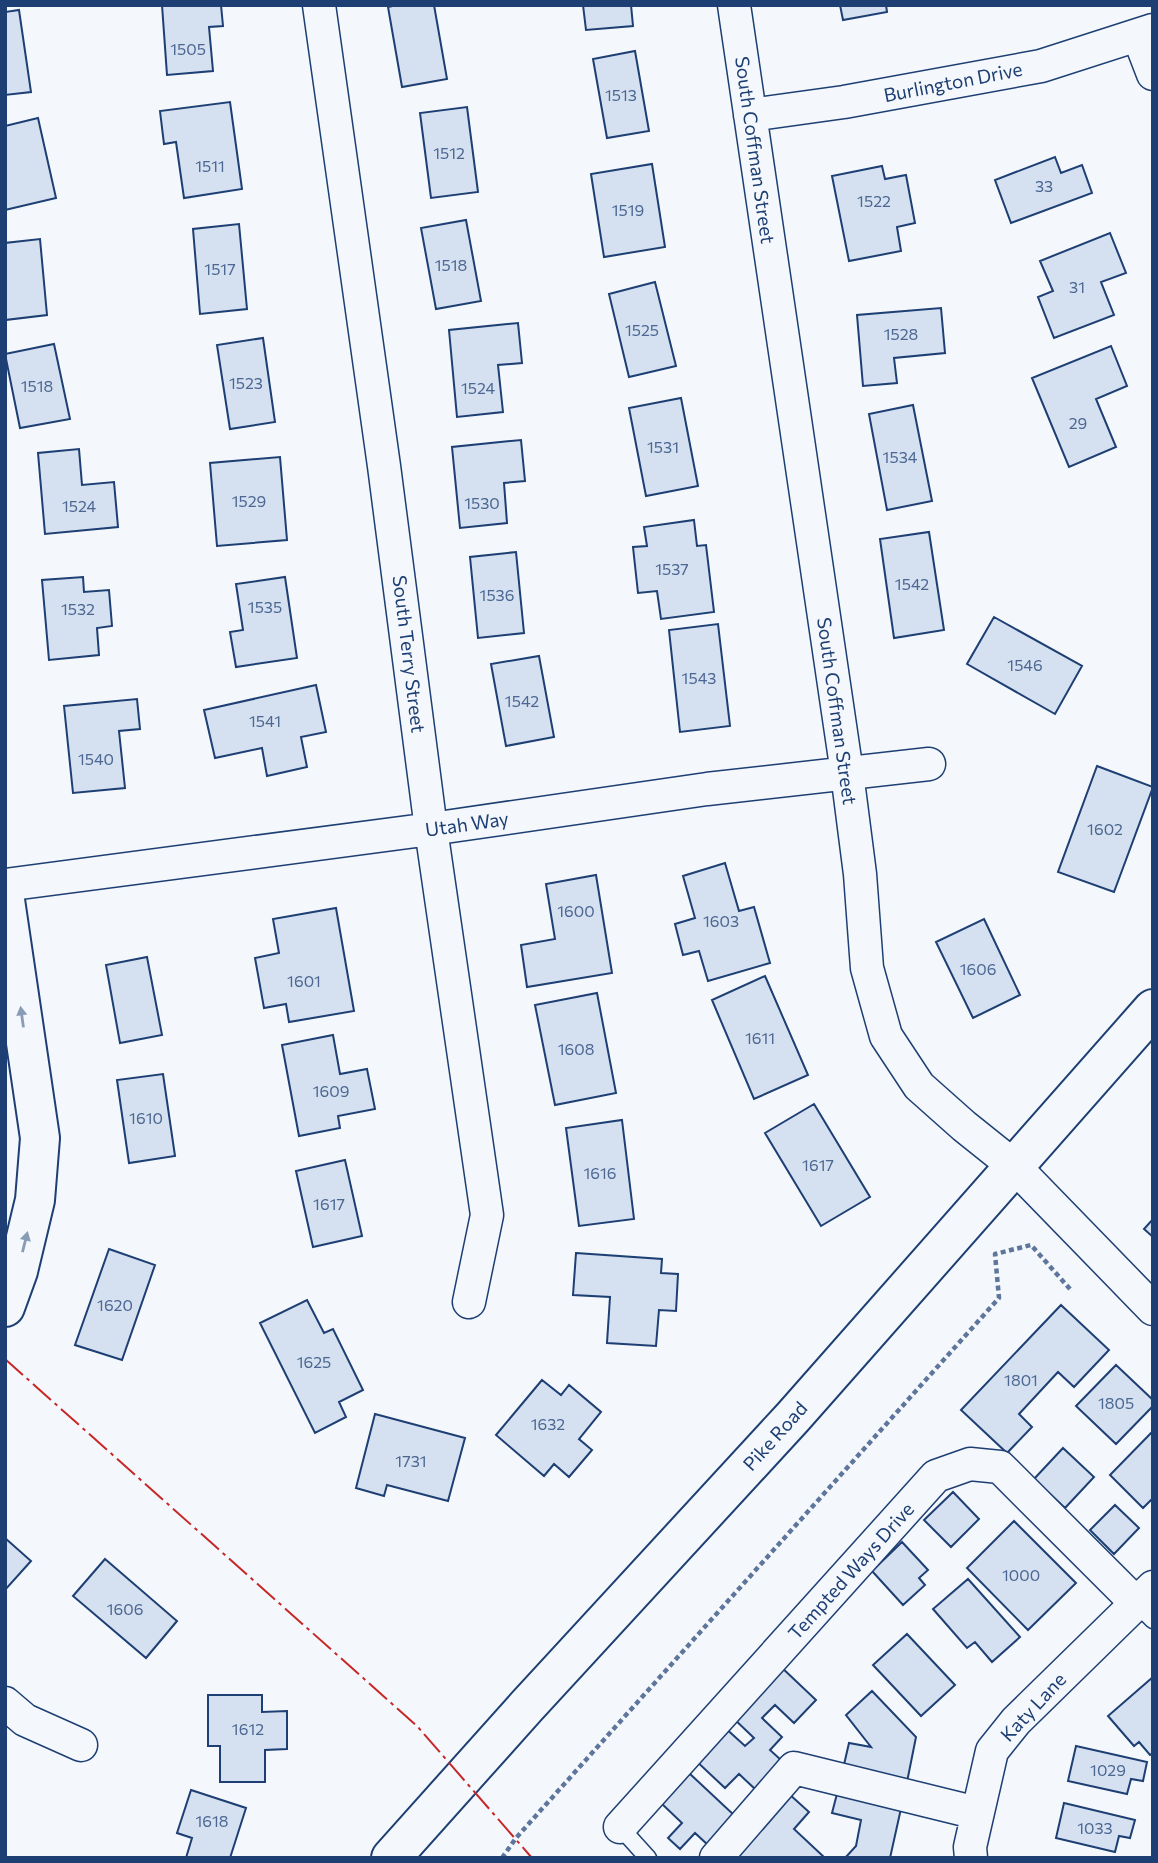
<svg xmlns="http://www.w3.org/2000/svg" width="1158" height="1863" viewBox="0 0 1158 1863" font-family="Commissioner,sans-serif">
<rect width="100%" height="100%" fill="#f4f7fb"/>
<path fill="#d5e0f0" stroke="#1d3f73" stroke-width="2" d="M 162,5 L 221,5 L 223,26 L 209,27 L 213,71 L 167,75 Z
M 397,5 L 434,5 L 447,79 L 402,87 L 388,7 Z
M 583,5 L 631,5 L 633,26 L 586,30 Z
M 840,5 L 886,5 L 887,12 L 843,20 Z
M 19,10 L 31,92 L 5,95 L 5,12 Z
M 635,51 L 649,131 L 607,138 L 593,59 Z
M 230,102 L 242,189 L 184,198 L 176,142 L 164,144 L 160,111 Z
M 467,107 L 478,192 L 431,198 L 420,113 Z
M 38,118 L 56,198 L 5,210 L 5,126 Z
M 1055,157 L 1061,173 L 1082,165 L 1092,193 L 1011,223 L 995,180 Z
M 652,164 L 665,247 L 604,257 L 591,174 Z
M 882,166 L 885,179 L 906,175 L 915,223 L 897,227 L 901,251 L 849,261 L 832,176 Z
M 466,220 L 481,301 L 436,309 L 421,228 Z
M 239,224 L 247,309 L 200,314 L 193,229 Z
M 1110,233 L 1126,273 L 1101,282 L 1114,315 L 1054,338 L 1038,297 L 1053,291 L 1040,261 Z
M 40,239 L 47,315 L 5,320 L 5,243 Z
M 655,282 L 676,366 L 629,377 L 609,294 Z
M 941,308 L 945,353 L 894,358 L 897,383 L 863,386 L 857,315 Z
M 518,323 L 522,363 L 498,365 L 503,412 L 457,417 L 449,330 Z
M 263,338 L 275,422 L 230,429 L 217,345 Z
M 54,344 L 70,419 L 20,428 L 5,354 Z
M 1111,346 L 1127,386 L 1096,399 L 1116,447 L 1069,467 L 1032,378 Z
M 681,398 L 698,486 L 646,496 L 629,408 Z
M 913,405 L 932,501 L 887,510 L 869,414 Z
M 521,440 L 525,481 L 504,483 L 507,523 L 460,528 L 452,447 Z
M 79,449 L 82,485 L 114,482 L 118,527 L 45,534 L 38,453 Z
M 280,457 L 287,540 L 217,546 L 210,463 Z
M 694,520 L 697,546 L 706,545 L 714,612 L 661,619 L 657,591 L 638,593 L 633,547 L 647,546 L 644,527 Z
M 929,532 L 944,630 L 894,638 L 880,539 Z
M 516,552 L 524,633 L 478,638 L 470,557 Z
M 83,577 L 84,592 L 109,590 L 112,626 L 97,628 L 99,655 L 49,660 L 42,580 Z
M 285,577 L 297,658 L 236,667 L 230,632 L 243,630 L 236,584 Z
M 994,617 L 1082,666 L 1055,714 L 967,664 Z
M 718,624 L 730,726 L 680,732 L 669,630 Z
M 539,656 L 554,737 L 506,746 L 491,664 Z
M 316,685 L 326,732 L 301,737 L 307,767 L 267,776 L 262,748 L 215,758 L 204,710 Z
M 137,699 L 140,729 L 119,731 L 125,788 L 73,793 L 64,706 Z
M 1097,766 L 1153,787 L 1114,892 L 1058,872 Z
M 725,863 L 739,911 L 754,907 L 770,963 L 708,981 L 699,951 L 683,955 L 675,924 L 695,918 L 683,876 Z
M 596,875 L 612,973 L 527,987 L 521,945 L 555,939 L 546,884 Z
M 336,908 L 354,1011 L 289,1022 L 286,1004 L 264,1008 L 255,958 L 279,953 L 273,919 Z
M 984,919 L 1020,995 L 973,1018 L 936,942 Z
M 147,957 L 162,1035 L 120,1043 L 106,965 Z
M 765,976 L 808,1075 L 754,1099 L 712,1000 Z
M 597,993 L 616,1093 L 555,1105 L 535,1005 Z
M 333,1035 L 340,1074 L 367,1069 L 375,1109 L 338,1116 L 340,1128 L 299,1136 L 282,1045 Z
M 163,1074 L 175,1156 L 129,1163 L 117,1080 Z
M 814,1104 L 870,1197 L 821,1226 L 765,1133 Z
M 622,1120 L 634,1219 L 579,1226 L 566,1128 Z
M 345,1160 L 362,1236 L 313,1247 L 296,1171 Z
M 1153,1219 L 1153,1237 L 1144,1229 Z
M 109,1249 L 155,1265 L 122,1360 L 75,1345 Z
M 576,1253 L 662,1259 L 661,1273 L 678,1274 L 676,1311 L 659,1310 L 656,1346 L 607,1343 L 610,1297 L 573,1295 Z
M 307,1300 L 324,1333 L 333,1329 L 363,1390 L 339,1402 L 346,1417 L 315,1433 L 260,1323 Z
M 1061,1305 L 1109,1350 L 1074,1387 L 1058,1372 L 1019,1414 L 1032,1427 L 1007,1453 L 961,1410 Z
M 1116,1365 L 1153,1400 L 1153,1406 L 1116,1444 L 1076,1406 Z
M 542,1380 L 561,1395 L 569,1385 L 601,1412 L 579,1439 L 592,1450 L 569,1477 L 554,1464 L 544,1476 L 496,1435 Z
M 375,1414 L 465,1438 L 448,1501 L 387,1485 L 384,1496 L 356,1488 Z
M 1153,1431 L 1153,1498 L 1143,1508 L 1110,1475 Z
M 1063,1448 L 1094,1477 L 1065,1508 L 1034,1479 Z
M 953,1492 L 979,1519 L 951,1547 L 924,1520 Z
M 1115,1505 L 1139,1528 L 1114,1554 L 1090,1530 Z
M 1014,1521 L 1076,1583 L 1028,1630 L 967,1568 Z
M 5,1538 L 31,1561 L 5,1590 Z
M 902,1542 L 928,1570 L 919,1578 L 925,1585 L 903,1605 L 872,1571 Z
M 105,1559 L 177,1621 L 146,1658 L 73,1596 Z
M 968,1579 L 1020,1637 L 992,1662 L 975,1642 L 967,1648 L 933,1609 Z
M 907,1634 L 955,1685 L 921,1716 L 873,1665 Z
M 779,1665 L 816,1700 L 794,1723 L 775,1705 L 762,1718 L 782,1737 L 770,1750 L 781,1760 L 755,1789 L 739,1774 L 725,1788 L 693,1758 L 723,1726 L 745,1746 L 754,1738 L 731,1716 Z
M 1153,1677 L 1153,1753 L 1150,1755 L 1139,1742 L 1134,1746 L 1108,1716 Z
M 872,1691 L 916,1737 L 907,1782 L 843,1769 L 849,1743 L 871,1747 L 846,1715 Z
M 208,1695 L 262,1695 L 262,1712 L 287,1711 L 287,1749 L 265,1750 L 265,1782 L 220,1782 L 220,1746 L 208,1746 Z
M 1076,1746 L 1147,1762 L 1143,1781 L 1131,1779 L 1127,1794 L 1068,1781 Z
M 689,1773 L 735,1816 L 708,1845 L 695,1833 L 680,1849 L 668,1838 L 682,1823 L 661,1803 Z
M 191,1790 L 246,1808 L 230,1858 L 186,1858 L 192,1838 L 177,1833 Z
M 838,1790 L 902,1804 L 890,1858 L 845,1858 L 856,1846 L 861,1820 L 832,1813 Z
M 788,1793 L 809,1812 L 794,1829 L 825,1858 L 730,1858 Z
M 1064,1803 L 1135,1820 L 1130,1838 L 1119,1836 L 1115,1852 L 1056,1838 Z"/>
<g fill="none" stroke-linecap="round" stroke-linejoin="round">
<g stroke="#1d3f73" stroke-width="19">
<path id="service" d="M 1136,1603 L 1153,1620
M 620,1827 L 648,1858"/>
</g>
<g stroke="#1d3f73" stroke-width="35">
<path id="minor" d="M 319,5 L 384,466 L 431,829 L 487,1215 L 469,1302
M 734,5 L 847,773 L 860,874 L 867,968 L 886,1036 L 919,1086 L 964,1126 L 1014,1166 L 1153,1309
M 1138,35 L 1153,74
M 750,115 L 844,102 L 1041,66 L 1153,30
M 5,885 L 431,829 L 707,789 L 929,764
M 5,1703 L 25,1720 L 81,1745
M 620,1827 L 936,1476 L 970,1464 L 1000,1467 L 1136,1603
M 716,1858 L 794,1768 L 977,1813
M 971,1858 L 970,1847 L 992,1751 L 1016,1721 L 1153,1587"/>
</g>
<g stroke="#1d3f73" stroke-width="42">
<path id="tertiary" d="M 5,900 L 40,1138 L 35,1200 L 18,1271 L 5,1307"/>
</g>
<g stroke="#1d3f73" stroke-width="42">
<path id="secondary" d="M 391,1858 L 526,1707 L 793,1417 L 1153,1009"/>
</g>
<path stroke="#5e769c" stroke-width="4.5" stroke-dasharray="5 3.5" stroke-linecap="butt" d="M 502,1858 L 516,1838 L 999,1298 L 995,1254 L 1031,1245 L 1070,1289"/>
<use href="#service" stroke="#f4f7fb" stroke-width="16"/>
<use href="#minor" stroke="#f4f7fb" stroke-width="32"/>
<use href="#tertiary" stroke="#f4f7fb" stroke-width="38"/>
<use href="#secondary" stroke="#f4f7fb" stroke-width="38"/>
<path stroke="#c62828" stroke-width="2" stroke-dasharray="24 5 3.5 5" stroke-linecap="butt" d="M 5,1359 L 417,1726 L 532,1858"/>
</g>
<defs><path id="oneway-solid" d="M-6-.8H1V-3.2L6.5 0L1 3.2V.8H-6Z" transform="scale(1.75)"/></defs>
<g fill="#889bb7">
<use href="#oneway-solid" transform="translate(22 1017) rotate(-98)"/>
<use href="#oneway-solid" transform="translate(25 1242) rotate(-76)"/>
</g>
<g text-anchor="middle" stroke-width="5" stroke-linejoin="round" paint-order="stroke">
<g font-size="16" fill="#4b6792">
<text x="188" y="55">1505</text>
<text x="621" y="101">1513</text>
<text x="449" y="159">1512</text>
<text x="210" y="172">1511</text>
<text x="1044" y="192">33</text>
<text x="874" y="207">1522</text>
<text x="628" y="216">1519</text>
<text x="451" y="271">1518</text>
<text x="220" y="275">1517</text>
<text x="1077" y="293">31</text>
<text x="642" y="336">1525</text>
<text x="901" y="340">1528</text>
<text x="246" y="389">1523</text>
<text x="37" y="392">1518</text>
<text x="478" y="394">1524</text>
<text x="1078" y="429">29</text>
<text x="663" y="453">1531</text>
<text x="900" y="463">1534</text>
<text x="249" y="507">1529</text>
<text x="482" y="509">1530</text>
<text x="79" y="512">1524</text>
<text x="672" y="575">1537</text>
<text x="912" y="590">1542</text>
<text x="497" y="601">1536</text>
<text x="265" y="613">1535</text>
<text x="78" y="615">1532</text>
<text x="1025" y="671">1546</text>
<text x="699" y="684">1543</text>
<text x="522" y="707">1542</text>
<text x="265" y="727">1541</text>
<text x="96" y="765">1540</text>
<text x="1105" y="835">1602</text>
<text x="576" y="917">1600</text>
<text x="721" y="927">1603</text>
<text x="978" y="975">1606</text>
<text x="304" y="987">1601</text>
<text x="760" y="1044">1611</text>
<text x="576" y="1055">1608</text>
<text x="331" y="1097">1609</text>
<text x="146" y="1124">1610</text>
<text x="818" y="1171">1617</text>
<text x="600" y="1179">1616</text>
<text x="329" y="1210">1617</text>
<text x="115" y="1311">1620</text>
<text x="314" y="1368">1625</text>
<text x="1021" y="1386">1801</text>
<text x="1116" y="1409">1805</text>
<text x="548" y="1430">1632</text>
<text x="411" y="1467">1731</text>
<text x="1021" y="1581">1000</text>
<text x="125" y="1615">1606</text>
<text x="248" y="1735">1612</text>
<text x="1108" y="1776">1029</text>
<text x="212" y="1827">1618</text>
<text x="1095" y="1834">1033</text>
</g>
<g font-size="19" fill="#1d3f73" stroke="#f4f7fb">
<text transform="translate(953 82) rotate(-11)" y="7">Burlington Drive</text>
<text transform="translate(755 150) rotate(82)" y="7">South Coffman Street</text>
<text transform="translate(409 654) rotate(83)" y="7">South Terry Street</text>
<text transform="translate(837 711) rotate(82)" y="7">South Coffman Street</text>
<text transform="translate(467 824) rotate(-8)" y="7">Utah Way</text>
<text transform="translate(775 1436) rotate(-48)" y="7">Pike Road</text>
<text transform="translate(851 1571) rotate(-48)" y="7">Tempted Ways Drive</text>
<text transform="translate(1033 1707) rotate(-47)" y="7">Katy Lane</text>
</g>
</g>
<rect width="1158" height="1863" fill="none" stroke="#1d3f73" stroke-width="14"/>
</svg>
